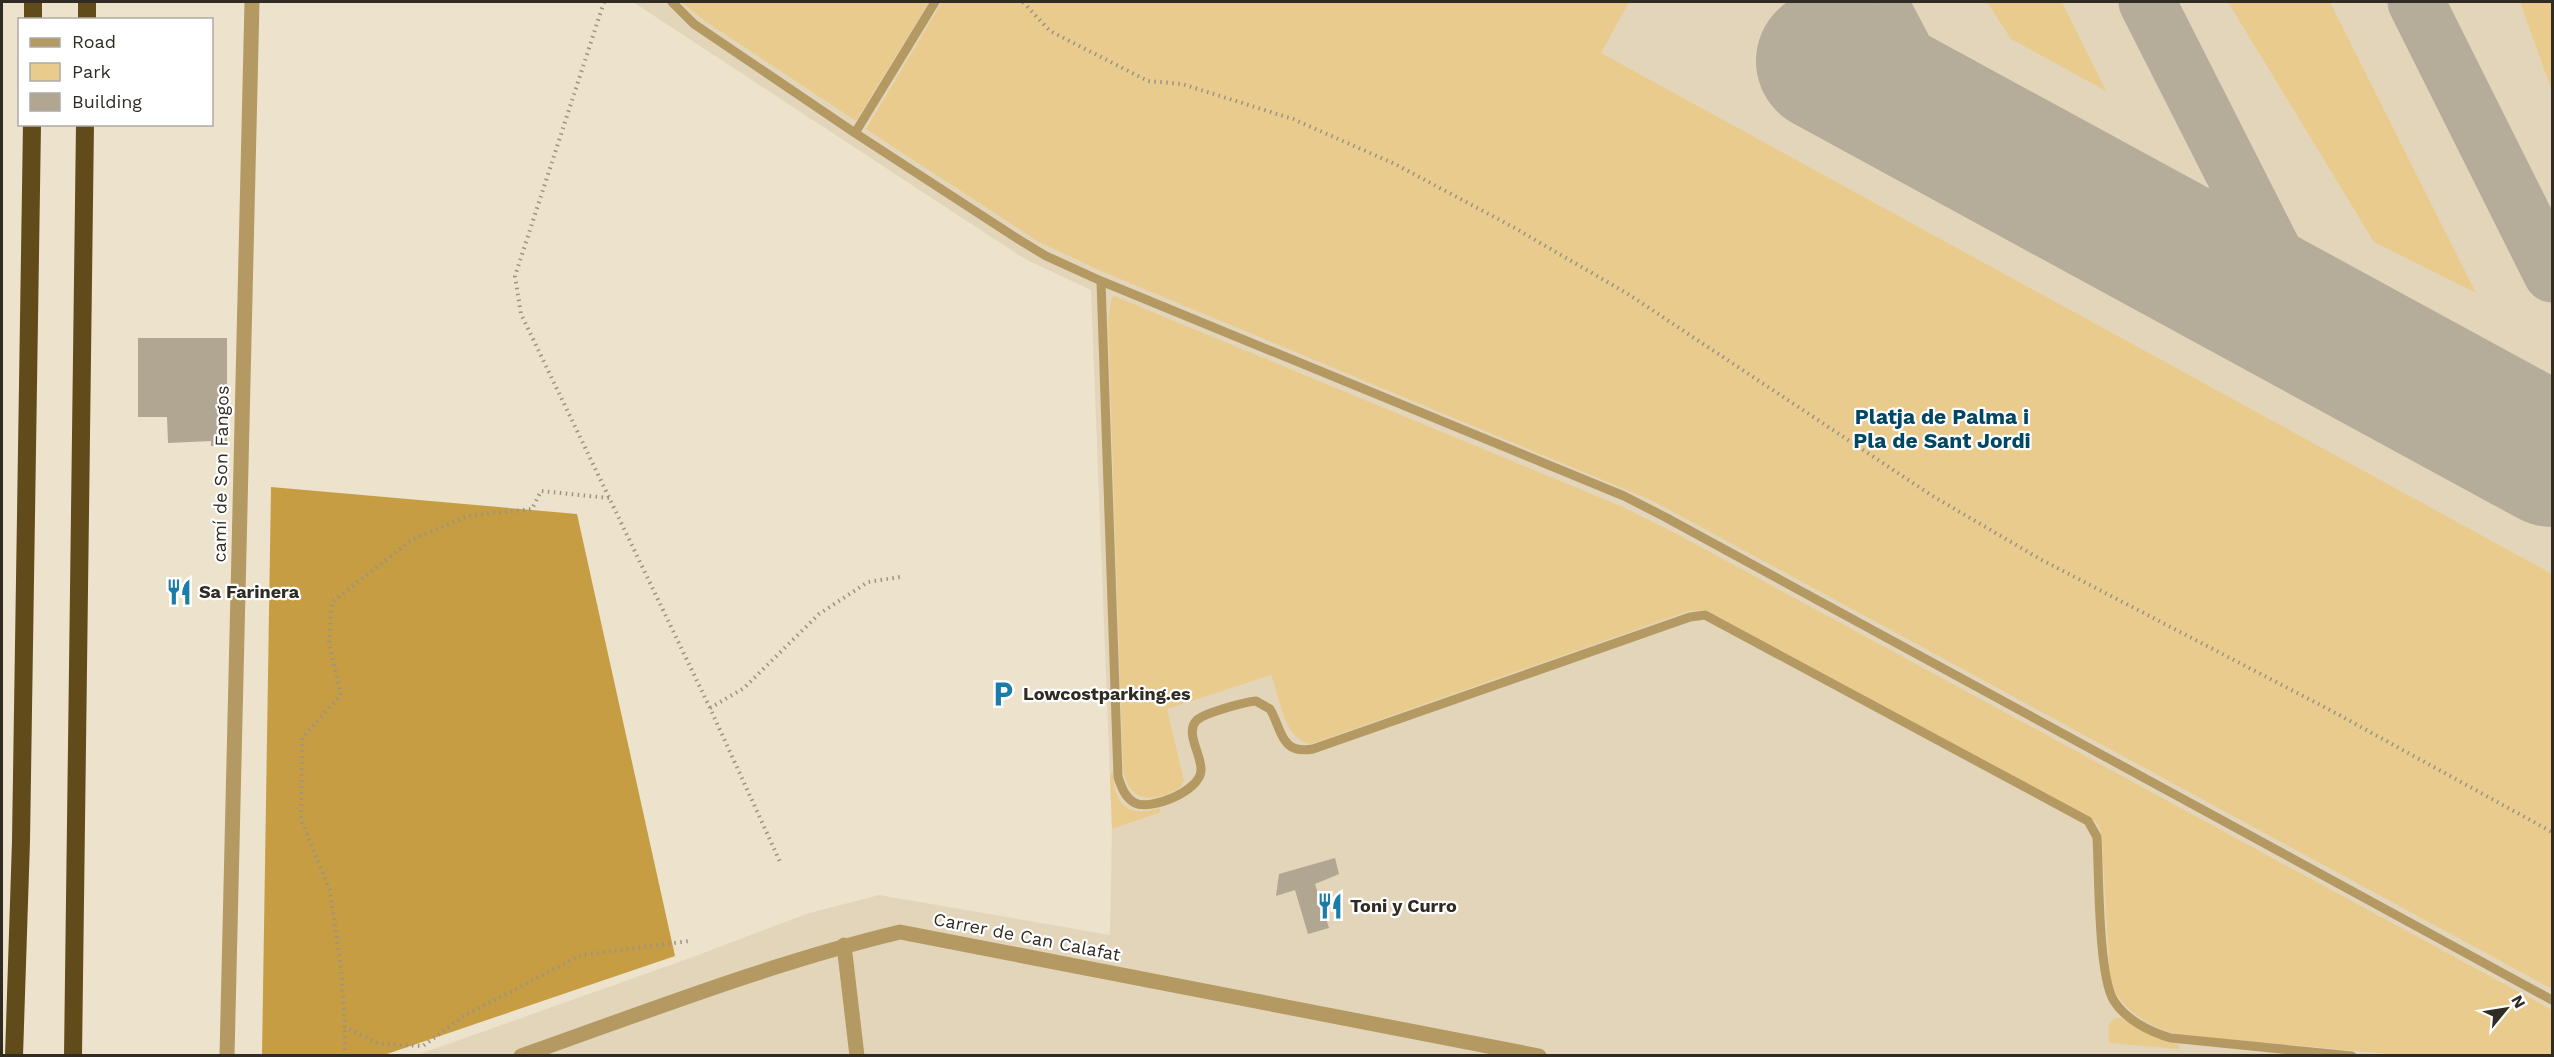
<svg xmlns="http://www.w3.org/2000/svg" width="2554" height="1057" viewBox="0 0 2554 1057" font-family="'Work Sans',sans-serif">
<rect width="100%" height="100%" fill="#ede2cc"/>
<path fill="#e3d5b9" d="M 633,2 L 2552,2 L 2552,1055 L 414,1056 L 693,957 L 806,914 L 879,895 L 1110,935 L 1112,829 L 1091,290 L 1027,260 L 982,231 Z"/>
<path fill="#eacb8e" d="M 681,2 L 929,2 L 856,121 L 705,21 Z
M 942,2 L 1629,2 L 1601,53 L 2552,574 L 2552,989 L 1653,501 L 1101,271 L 1039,242 L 866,129 Z
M 1987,2 L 2062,2 L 2106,91 L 2011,39 Z
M 2228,2 L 2330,2 L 2476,293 L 2374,242 Z
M 2520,2 L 2552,2 L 2552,91 Z
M 1114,296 L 1623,507 L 1677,534 L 2552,1010 L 2552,1055 L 2400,1055 L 2181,1035 C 2151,1028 2119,1010 2110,979 L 2102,841 L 2099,826 L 2095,821 L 1705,610 L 1689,611 L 1311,744 C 1283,740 1280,696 1271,675 L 1167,709 L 1184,781 C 1180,789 1174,792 1165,795 C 1140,802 1128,795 1123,769 L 1108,320 L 1111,300 Z
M 1110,773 L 1113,773 C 1114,804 1129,819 1159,808 L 1161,812 L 1112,829 Z
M 2114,1018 L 2121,1018 L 2152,1036 L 2179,1045 L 2179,1049 L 2109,1043 L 2108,1026 Z"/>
<path fill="#c69d42" d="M 271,487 L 577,514 L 675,956 L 384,1055 L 262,1055 Z"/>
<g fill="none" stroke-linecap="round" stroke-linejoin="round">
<path stroke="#b6ac9a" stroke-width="57" d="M 1879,2 L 1927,93 L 1974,141
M 2147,2 L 2296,296 L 2324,327 L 2345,343
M 2416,2 L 2552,274"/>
<path stroke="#b6ac9a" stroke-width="142" d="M 1827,61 L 2552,456"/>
</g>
<path fill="#b0a692" d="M 138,338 L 227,338 L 227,446 L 211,446 L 211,441 L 168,443 L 167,417 L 138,417 Z
M 1335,858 L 1339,874 L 1315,884 L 1329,928 L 1308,934 L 1295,890 L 1276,896 L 1279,874 Z"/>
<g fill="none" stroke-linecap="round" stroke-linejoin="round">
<path stroke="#9b9383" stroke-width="4" stroke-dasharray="1.5 4.5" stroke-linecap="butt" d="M 604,2 L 515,276 L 521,314 L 710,708 L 781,864
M 1023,2 L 1050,31 L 1148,81 L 1182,84 L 1293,119 L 1395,164 L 1513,227 L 1628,294 L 1931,495 L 2040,559 L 2330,710 L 2552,832
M 609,498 L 541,491 L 532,509 L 468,516 L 413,539 L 332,602 L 329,643 L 341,695 L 302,738 L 301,819 L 330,891 L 341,967 L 345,1027 L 380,1044 L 423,1046 L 464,1016 L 581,955 L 689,941
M 710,708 L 744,688 L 819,614 L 868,582 L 900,577
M 345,1056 L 345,1027"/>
<path stroke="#b49962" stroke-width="9" d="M 672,2 L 694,24 L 855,133 L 935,2
M 855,133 L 1018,239 L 1046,256 L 1101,281 L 1624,496 L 1665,517 L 2552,1000
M 1101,281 L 1118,777 C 1121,786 1125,798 1135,803 C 1150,811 1201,791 1201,770 C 1202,756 1185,733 1196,721 C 1203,713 1245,702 1256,701 L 1270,709 C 1282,729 1280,755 1313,749 L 1690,617 L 1705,615 L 2088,821 L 2097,837 C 2099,872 2098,976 2114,1001 C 2126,1020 2150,1032 2171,1038 L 2352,1056"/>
<path stroke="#b49962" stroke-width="15" d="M 844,945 L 857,1056
M 521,1056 C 646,1012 771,963 900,932 L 1539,1056"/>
<path stroke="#b49962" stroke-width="15" d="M 227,1056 L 252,2"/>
<path stroke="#614b1b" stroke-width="18" d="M 33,20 L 33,2
M 87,20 L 87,2
M 14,1056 L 21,841 L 32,124
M 73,1056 L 85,124"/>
</g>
<defs>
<g id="restaurant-bare" transform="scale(2.07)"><path d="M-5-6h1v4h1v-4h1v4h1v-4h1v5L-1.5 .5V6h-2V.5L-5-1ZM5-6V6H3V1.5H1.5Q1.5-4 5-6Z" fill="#1a7ca8" stroke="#fff" stroke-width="2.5" paint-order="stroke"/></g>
<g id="parking-bare" transform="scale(2.07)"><path d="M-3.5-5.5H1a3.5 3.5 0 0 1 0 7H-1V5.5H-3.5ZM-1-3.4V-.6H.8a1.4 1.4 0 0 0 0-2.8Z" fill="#1a7ca8" stroke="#fff" stroke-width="2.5" paint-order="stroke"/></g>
</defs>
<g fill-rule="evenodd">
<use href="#restaurant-bare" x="179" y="592"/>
<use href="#parking-bare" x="1003" y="694"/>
<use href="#restaurant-bare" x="1330" y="906"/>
</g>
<g text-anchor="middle" stroke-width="4.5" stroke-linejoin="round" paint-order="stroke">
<g font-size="18" fill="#302c24" stroke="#fff">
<text transform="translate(221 474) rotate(-89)" y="6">camí de Son Fangos</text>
<text transform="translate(1027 937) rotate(11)" y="6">Carrer de Can Calafat</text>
</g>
<g font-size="18" font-weight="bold" fill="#302c24" stroke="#fff" text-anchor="start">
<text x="199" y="598">Sa Farinera</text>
<text x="1023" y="700">Lowcostparking.es</text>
<text x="1350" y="912">Toni y Curro</text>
</g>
<g font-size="21" font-weight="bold" fill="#004764" stroke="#fff">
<text x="1942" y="424">Platja de Palma i<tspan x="1942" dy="24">Pla de Sant Jordi</tspan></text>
</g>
</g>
<rect width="2554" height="1057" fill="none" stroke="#302c24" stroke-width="6"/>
<rect x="18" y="18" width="195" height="108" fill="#ffffff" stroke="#acaba7" stroke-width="1.5"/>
<rect x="30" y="38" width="30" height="9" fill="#b49962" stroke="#acaba7" stroke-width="1.5"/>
<text x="72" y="48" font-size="18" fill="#302c24">Road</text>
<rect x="30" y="63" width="30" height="18" fill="#eacb8e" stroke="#acaba7" stroke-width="1.5"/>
<text x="72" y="78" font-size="18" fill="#302c24">Park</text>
<rect x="30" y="93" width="30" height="18" fill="#b0a692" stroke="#acaba7" stroke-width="1.5"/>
<text x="72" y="108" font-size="18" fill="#302c24">Building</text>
<g transform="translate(2506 1009) rotate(60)" stroke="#ffffff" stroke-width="4.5" paint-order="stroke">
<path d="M0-4.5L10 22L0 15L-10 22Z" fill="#302c24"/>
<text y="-9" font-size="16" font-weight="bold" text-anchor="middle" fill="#302c24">N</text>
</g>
</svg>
